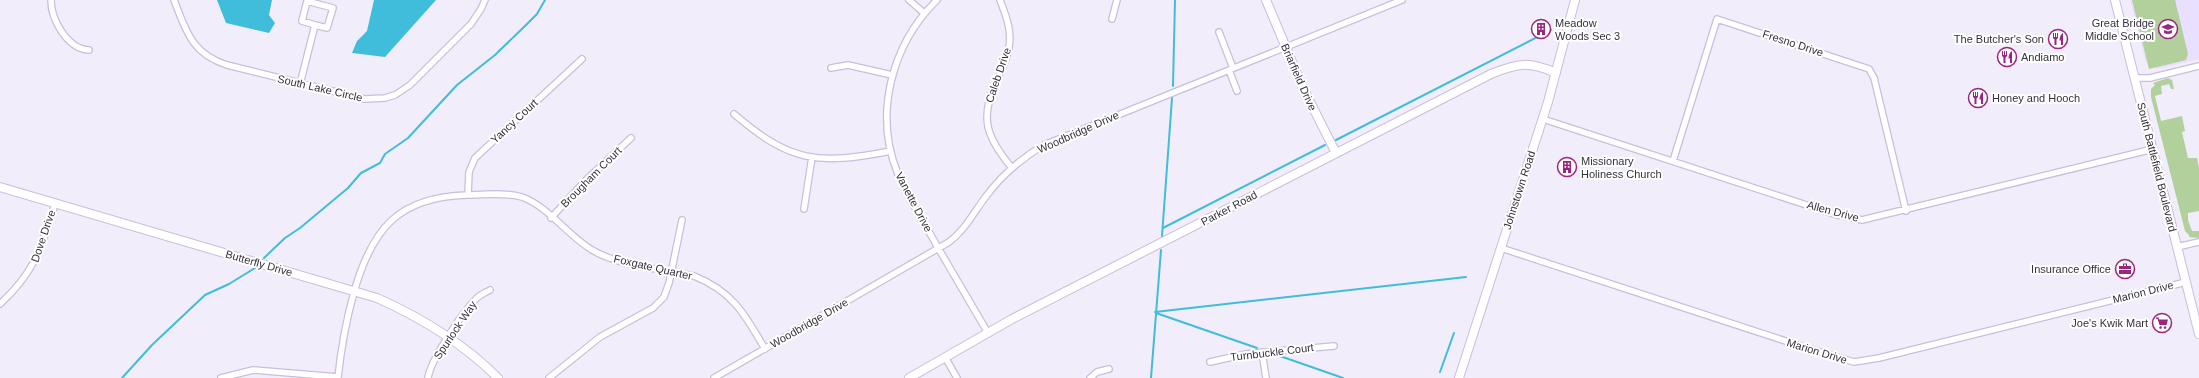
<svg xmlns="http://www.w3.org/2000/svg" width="2199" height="378" viewBox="0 0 2199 378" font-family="Helvetica,sans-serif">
<rect width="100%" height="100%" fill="#f1edfa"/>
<path fill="#e9dffe" d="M 2130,0 L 2199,0 L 2199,59 L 2157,69 L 2146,62 Z"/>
<path fill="#b1d09c" d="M 2132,0 L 2175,0 L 2188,54 L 2186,60 L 2149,69 Z
M 2168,78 L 2172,80 L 2174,89 L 2171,89 L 2169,84 L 2161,86 L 2162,94 L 2155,96 L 2161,121 L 2182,116 L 2185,131 L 2182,132 L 2188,158 L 2197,158 L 2199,168 L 2199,211 L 2188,213 L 2188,220 L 2192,231 L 2199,231 L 2199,238 L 2189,237 L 2189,235 L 2185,231 L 2151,97 L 2151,89 L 2155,85 L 2153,83 Z"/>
<path fill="#40bddb" d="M 217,0 L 272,0 L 269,15 L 275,23 L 269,33 L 226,23 Z
M 374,0 L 436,0 L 385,57 L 352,53 L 357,41 L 367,31 Z"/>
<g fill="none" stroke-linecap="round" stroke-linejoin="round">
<path stroke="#40bddb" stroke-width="2" d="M 1173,86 L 1175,0
M 1336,140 L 1551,30
M 1163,228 L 1325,145
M 1162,236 L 1172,98
M 264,258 L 285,238 L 300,228 L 348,188 L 361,173 L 380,163 L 385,154 L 408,138 L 457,85 L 495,55 L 525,26 L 537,14 L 545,0
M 1155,312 L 1466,277
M 1156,313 L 1257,348
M 1277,355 L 1343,378
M 1440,372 L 1454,333
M 122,378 L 152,345 L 205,295 L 229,284 L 255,268
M 1151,378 L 1161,250"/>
<g stroke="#c9bede" stroke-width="8">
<path id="street" d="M 51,0 C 51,19 67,49 89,50
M 174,0 C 186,31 192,54 227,65 L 365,99 L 385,98 L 395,95 L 410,85 L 471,24 L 481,9 L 485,0
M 909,0 L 924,13
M 937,0 C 892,44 873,114 898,174 C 908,199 924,222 937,246 C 954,275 971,304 988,333
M 1000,0 C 1006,16 1012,30 1009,47 C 1007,60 1001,71 996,82 C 979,119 987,138 1012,168
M 1112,19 L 1117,0
M 1219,32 L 1233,68
M 831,68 L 848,65 L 892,75
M 1229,70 L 1237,91
M 2135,78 L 2150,78 L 2199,66
M 300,84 L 315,25 L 302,21 L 307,1 L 333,8 L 327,28 L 315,25
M 734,114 C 791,163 818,165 891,151
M 1543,119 L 1834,214 L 1862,220 L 2153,149
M 1673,161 L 1717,19 L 1869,69 L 1874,78 L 1906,211
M 468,195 L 469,172 L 475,158 L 582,59
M 804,209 L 812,157
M 551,218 L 585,181 L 631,138
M 2177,247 L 2199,242
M 1501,248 L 1807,348 L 1854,362 L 1879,358 L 2186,282
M 0,304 C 35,272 41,248 55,204
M 1262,352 L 1266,378
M 945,357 L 957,378
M 1210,362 L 1246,354 L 1334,346
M 221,378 L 253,370 L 338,377
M 338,378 C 341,348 346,321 354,292 C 372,229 398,197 467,195 C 484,195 505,192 522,197 C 549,207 567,235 592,250 C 621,267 661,268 694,276 C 732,291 745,314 765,349
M 428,378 C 430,361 462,313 475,300 C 479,295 485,293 490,290
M 549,378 L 600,337 L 653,308 L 664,297 L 669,283 L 682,220
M 714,378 L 949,242 C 964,231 973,214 984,199 C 1000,177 1020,159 1044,145 L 1402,0
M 1090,378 L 1097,372 L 1109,369"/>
</g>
<g stroke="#c9bede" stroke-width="10">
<path id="secondary" d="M 1266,0 L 1303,88 L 1336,153
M 0,187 L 377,298 C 422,318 463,343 498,378
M 909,378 L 1012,319 L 1491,74 C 1518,63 1529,61 1556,73
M 1459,378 L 1548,102 L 1575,0"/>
</g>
<g stroke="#c9bede" stroke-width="10">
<path id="primary" d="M 2115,0 L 2199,334"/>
</g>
<use href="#street" stroke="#fff" stroke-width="5.5"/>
<use href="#secondary" stroke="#fff" stroke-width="8"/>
<use href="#primary" stroke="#fff" stroke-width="8"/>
</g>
<defs>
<g id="building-ring" transform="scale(1)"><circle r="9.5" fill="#fff" stroke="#9c257f" stroke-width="1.5"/><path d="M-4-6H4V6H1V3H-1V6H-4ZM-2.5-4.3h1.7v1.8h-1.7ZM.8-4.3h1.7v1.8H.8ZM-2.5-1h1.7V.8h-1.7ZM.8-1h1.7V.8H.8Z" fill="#9c257f"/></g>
<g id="school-ring" transform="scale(1)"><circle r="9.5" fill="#fff" stroke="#9c257f" stroke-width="1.5"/><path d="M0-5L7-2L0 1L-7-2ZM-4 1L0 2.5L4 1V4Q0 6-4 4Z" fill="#9c257f"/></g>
<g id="restaurant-ring" transform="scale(1)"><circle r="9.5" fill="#fff" stroke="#9c257f" stroke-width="1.5"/><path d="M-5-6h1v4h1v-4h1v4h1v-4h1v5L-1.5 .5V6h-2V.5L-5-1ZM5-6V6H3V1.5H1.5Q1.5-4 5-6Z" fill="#9c257f"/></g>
<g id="office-ring" transform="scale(1)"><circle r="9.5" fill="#fff" stroke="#9c257f" stroke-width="1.5"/><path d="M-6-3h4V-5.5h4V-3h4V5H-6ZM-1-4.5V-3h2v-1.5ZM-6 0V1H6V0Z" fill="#9c257f"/></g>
<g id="supermarket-ring" transform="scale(1)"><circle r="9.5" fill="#fff" stroke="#9c257f" stroke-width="1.5"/><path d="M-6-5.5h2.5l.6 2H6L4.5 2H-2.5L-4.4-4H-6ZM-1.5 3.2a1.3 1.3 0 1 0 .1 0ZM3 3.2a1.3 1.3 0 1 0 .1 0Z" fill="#9c257f"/></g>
</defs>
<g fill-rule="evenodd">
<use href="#building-ring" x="1541" y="29"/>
<use href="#school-ring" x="2168" y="29"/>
<use href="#restaurant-ring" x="2058" y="39"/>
<use href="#restaurant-ring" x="2007" y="57"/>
<use href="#restaurant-ring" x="1978" y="98"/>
<use href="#building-ring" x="1567" y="167"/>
<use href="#office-ring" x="2125" y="269"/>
<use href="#supermarket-ring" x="2162" y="323"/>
</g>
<g text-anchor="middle" stroke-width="4" stroke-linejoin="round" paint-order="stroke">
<g font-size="11" fill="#36313e" stroke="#fff" text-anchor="start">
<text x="1555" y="27">Meadow<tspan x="1555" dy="13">Woods Sec 3</tspan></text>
<text x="2154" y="27" text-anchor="end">Great Bridge<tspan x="2154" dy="13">Middle School</tspan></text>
<text x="2044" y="43" text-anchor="end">The Butcher's Son</text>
<text x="2021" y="61">Andiamo</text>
<text x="1992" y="102">Honey and Hooch</text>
<text x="1581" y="165">Missionary<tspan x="1581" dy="13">Holiness Church</tspan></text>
<text x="2111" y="273" text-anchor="end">Insurance Office</text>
<text x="2148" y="327" text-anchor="end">Joe's Kwik Mart</text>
</g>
<g font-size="11" fill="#36313e" stroke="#fff">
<text transform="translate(1793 43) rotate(18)" y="4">Fresno Drive</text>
<text transform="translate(998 75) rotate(-71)" y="4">Caleb Drive</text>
<text transform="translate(1299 77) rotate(66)" y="4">Briarfield Drive</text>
<text transform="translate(320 88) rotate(13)" y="4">South Lake Circle</text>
<text transform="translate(514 121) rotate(-43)" y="4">Yancy Court</text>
<text transform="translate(1078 132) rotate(-24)" y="4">Woodbridge Drive</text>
<text transform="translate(2157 167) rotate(76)" y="4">South Battlefield Boulevard</text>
<text transform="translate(591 177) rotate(-45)" y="4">Brougham Court</text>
<text transform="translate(1519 190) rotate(-72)" y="4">Johnstown Road</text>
<text transform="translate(914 202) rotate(62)" y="4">Vanette Drive</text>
<text transform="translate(1229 208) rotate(-28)" y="4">Parker Road</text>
<text transform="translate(1833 211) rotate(15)" y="4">Allen Drive</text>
<text transform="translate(43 236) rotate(-71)" y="4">Dove Drive</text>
<text transform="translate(259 263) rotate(16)" y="4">Butterfly Drive</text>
<text transform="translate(653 267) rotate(13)" y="4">Foxgate Quarter</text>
<text transform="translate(2143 292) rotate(-14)" y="4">Marion Drive</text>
<text transform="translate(809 323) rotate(-30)" y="4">Woodbridge Drive</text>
<text transform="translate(455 330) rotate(-56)" y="4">Spurlock Way</text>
<text transform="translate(1817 351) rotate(17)" y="4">Marion Drive</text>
<text transform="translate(1272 352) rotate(-7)" y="4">Turnbuckle Court</text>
</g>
</g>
</svg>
